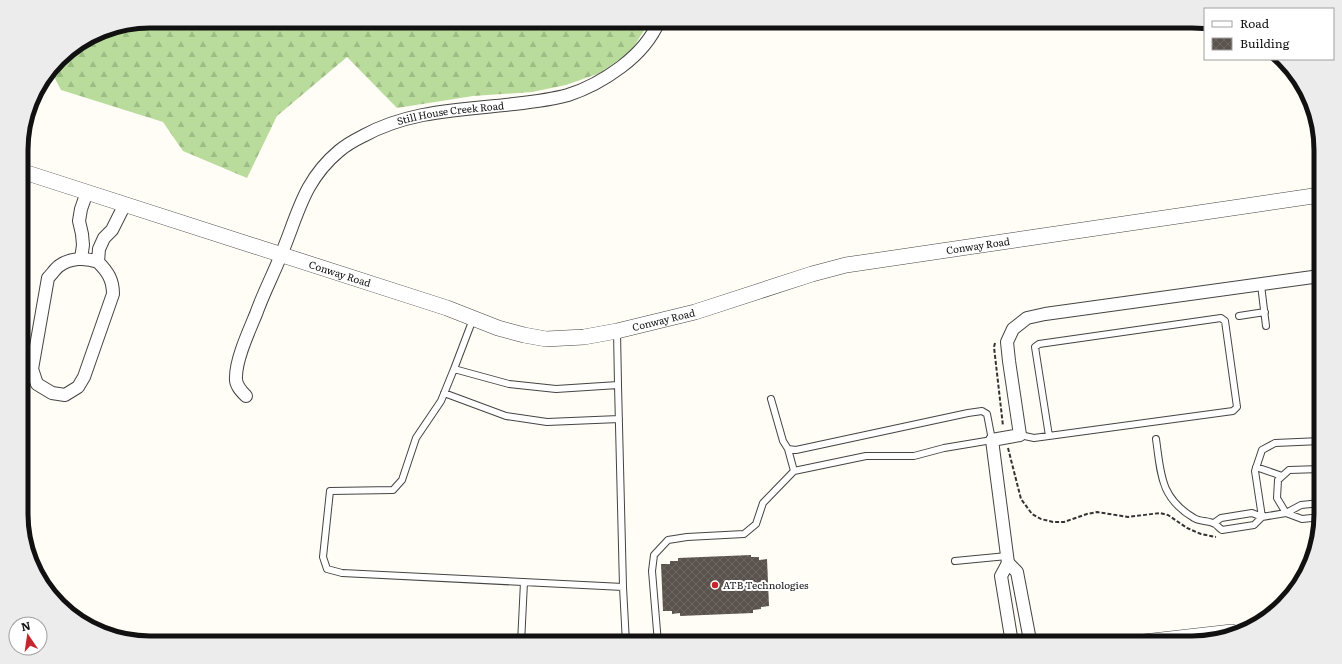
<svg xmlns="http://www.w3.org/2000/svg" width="1342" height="664" viewBox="0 0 1342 664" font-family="Literata,serif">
<defs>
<pattern id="forest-firs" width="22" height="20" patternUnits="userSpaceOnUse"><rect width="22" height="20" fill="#b9dc9c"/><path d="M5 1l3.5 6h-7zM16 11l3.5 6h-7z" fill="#9ebc85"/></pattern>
<pattern id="building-cross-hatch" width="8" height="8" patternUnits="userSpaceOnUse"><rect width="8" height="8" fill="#5a524d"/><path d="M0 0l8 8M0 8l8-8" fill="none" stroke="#6d6662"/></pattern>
</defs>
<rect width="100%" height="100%" fill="#fffdf5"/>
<path fill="url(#forest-firs)" d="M 150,21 L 650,21 L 631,51 L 600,73 L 566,85 L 532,92 L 473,96 L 397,108 L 347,57 L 277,116 L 247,178 L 183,151 L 163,122 L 61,90 L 51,71 L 65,53 L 101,31 Z"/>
<path fill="url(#building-cross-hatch)" d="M 751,555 L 751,557 L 759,557 L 759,560 L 767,559 L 769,606 L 761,607 L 761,609 L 753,610 L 753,613 L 680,616 L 680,613 L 672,614 L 672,611 L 663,611 L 661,564 L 670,564 L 670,561 L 678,561 L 678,558 Z"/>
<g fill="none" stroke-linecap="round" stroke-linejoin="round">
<g stroke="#444" stroke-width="8">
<path id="service" d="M 1261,285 L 1266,326
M 1239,316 L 1265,312
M 473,319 L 454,369 L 509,384 L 556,389 L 618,385 L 617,331
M 454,369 L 441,401 L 416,438 L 402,480 L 393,490 L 330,491 L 323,557 L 327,569 L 342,573 L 623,587 L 618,385
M 444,393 L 506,416 L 547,422 L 619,419
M 771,399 L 783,441 L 788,449 L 796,450 L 968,413 L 982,411 L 987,414 L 992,440 L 944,448 L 914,456 L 866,456 L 794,471 L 788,449
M 1020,435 L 1034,438 L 1233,411 L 1237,407 L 1225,321 L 1221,318 L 1039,344 L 1035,347 L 1049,436
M 1156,439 C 1161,474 1160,498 1194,518 C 1200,522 1208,520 1215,524 C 1217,525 1219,528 1222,530 L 1254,525 L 1262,517 L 1252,513 L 1221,518 L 1214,523
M 1321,441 L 1275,443 L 1262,450 L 1255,471 L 1262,517 L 1286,513 L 1301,505 L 1321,503
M 1256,467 L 1282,476
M 1321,517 L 1302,519 L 1286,513 L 1277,498 L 1278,480 L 1289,470 L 1321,469
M 955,561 L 1007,556
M 623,587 L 626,643
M 521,643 L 524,582
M 658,643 L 652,571 L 654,555 L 668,540 L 687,537 L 744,534 L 756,524 L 763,503 L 794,471"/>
</g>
<g stroke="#444" stroke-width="14">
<g id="minor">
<path d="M 81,259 L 83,245 L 82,234 L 79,221 L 81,209 L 87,192"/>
<path d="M 98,262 C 85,257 70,258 59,266 C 55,269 52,274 48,278 L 32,369 L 37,384 L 52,393 L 65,395 L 78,387 L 84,377 L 113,294 C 113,280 108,272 98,262 L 99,249 L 104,238 L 112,230 L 125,204"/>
<path id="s1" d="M 246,396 C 241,391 235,385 236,377 C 236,359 249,331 256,314 C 263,294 273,275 281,255 C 298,215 303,181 339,151 C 346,145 355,140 363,136 C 410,110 462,110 514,104 C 532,102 550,100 568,95 C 587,89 605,79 621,67 C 637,55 651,40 659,21"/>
<path d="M 1008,563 L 992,440 L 1020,435 L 1009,361 L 1007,342 L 1013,329 L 1027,318 L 1045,314 L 1320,276"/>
<path d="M 1014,643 L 1011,637 L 1001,576 L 1008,563 L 1017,572 L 1029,635 L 1026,643"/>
</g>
</g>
<g stroke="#444" stroke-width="16">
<g id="tertiary">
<path id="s2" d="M 21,171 L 447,308 L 498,328 L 524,335 L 546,339 L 584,337 L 617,331 L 695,312 L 812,274 L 846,265 L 1320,195"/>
<path d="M 1135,643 L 1232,632"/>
</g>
</g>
<path stroke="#333" stroke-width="2" stroke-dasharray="4 2" stroke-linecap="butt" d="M 995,343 L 994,347 L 1003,426
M 1008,448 L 1021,499 L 1032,514 L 1041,519 L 1053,522 L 1064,522 L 1087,514 L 1097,512 L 1128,517 L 1160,513 L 1168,515 L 1187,528 L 1201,534 L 1216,537"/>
<use href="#service" stroke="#fff" stroke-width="6"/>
<use href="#minor" stroke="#fff" stroke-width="12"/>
<use href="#tertiary" stroke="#fff" stroke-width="15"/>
</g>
<circle fill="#c4262e" stroke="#fff" stroke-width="1.5" cx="715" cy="585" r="4"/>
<g text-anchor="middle" stroke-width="4" stroke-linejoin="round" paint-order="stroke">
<g font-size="10" fill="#111" stroke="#fff">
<text dy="4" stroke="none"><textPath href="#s1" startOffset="393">Still House Creek Road</textPath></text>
<text dy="4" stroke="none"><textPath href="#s2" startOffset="995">Conway Road</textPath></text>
<text dy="4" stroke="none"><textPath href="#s2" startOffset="335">Conway Road</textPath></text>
<text dy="4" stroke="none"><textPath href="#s2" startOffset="671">Conway Road</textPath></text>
</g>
<g font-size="10" fill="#111" stroke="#fff" text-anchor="start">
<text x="723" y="589">ATB Technologies</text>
</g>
</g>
<path d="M0 0H1342V664H0ZM150 28H1192A122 122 0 0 1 1314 150V514A122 122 0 0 1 1192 636H150A122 122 0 0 1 28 514V150A122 122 0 0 1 150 28Z" fill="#ececec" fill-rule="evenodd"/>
<path fill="none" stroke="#111" stroke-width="5" d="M150 28H1192A122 122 0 0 1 1314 150V514A122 122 0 0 1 1192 636H150A122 122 0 0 1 28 514V150A122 122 0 0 1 150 28Z"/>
<rect x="1204" y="8" width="130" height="52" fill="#ffffff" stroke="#a0a0a0"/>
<rect x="1212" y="21" width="20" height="6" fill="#ffffff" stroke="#a0a0a0"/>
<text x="1240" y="28" font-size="12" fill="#111111">Road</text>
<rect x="1212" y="38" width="20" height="12" fill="url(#building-cross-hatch)" stroke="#a0a0a0"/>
<text x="1240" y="48" font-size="12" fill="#111111">Building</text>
<g transform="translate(28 636) rotate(347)"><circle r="19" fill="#ffffff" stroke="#a0a0a0"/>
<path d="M0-3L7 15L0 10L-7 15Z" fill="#c4262e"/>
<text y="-6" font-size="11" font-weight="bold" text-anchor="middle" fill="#111111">N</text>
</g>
</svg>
